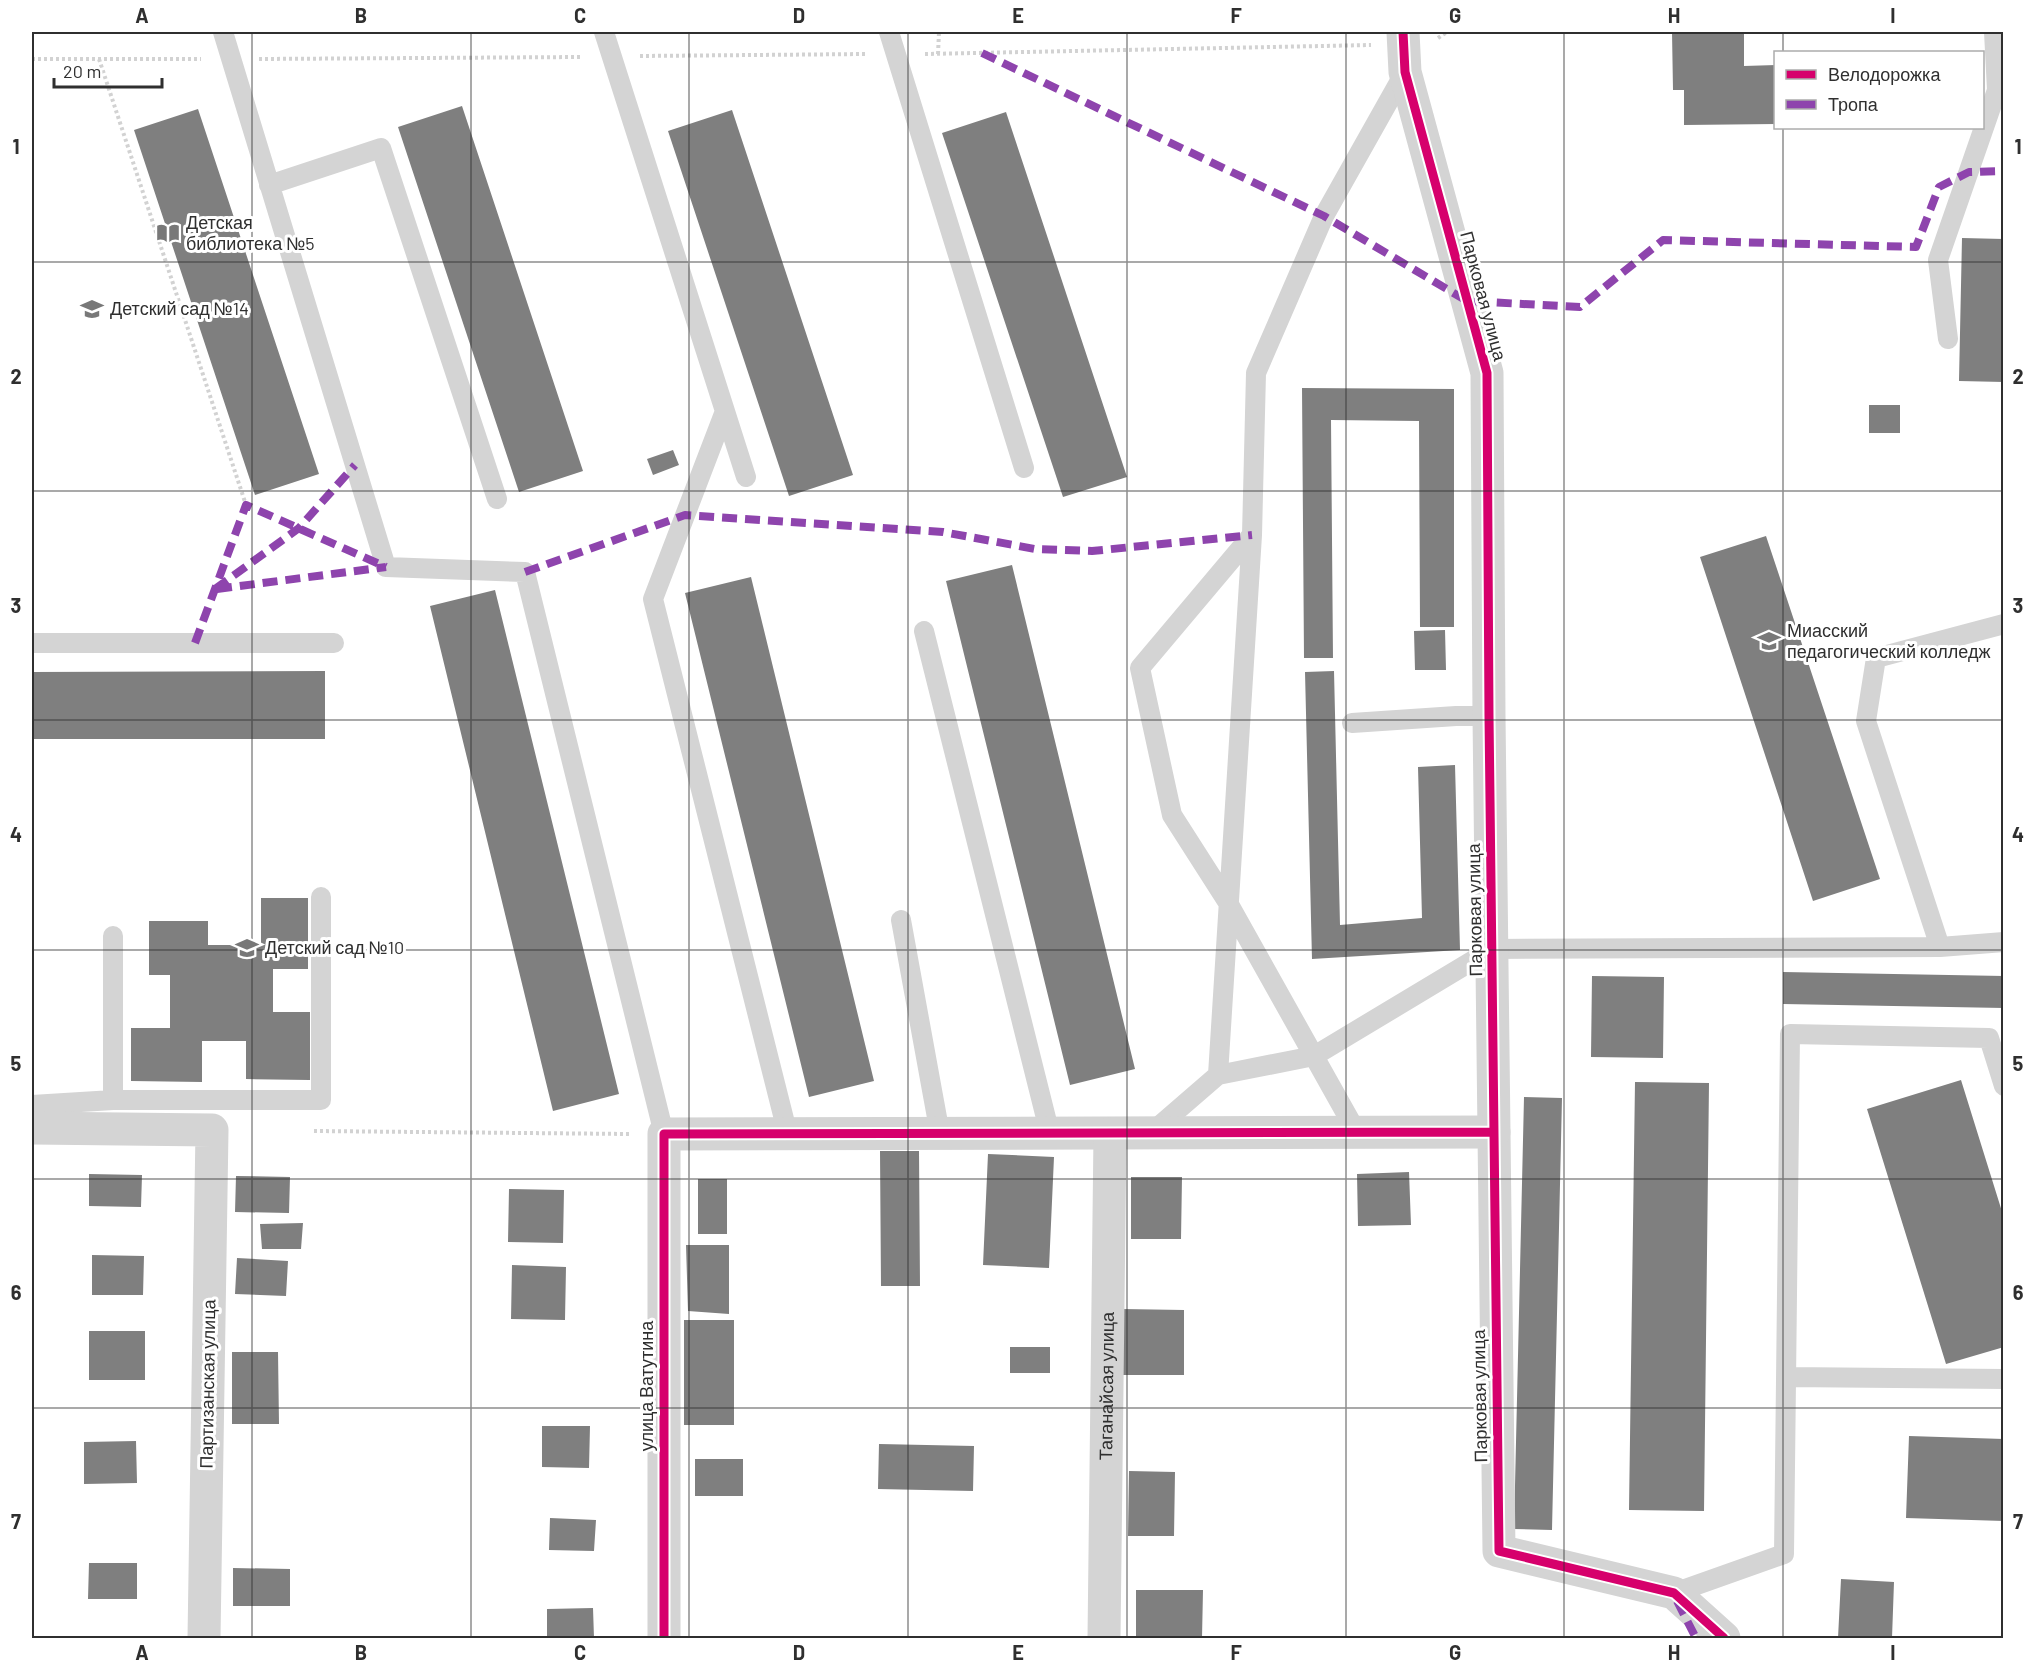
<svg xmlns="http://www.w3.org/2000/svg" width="2035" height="1670" viewBox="0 0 2035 1670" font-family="Barlow,sans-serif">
<rect width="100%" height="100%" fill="#fff"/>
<path fill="#7f7f7f" d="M 1672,32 L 1744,32 L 1744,66 L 1776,65 L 1776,124 L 1684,125 L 1684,90 L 1673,90 Z
M 462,106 L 583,471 L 519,492 L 398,127 Z
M 198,109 L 319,474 L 255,495 L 134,130 Z
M 732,110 L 853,475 L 789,496 L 668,131 Z
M 1006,112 L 1127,477 L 1063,497 L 942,133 Z
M 1962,238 L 2004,239 L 2004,382 L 1959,381 Z
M 1302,388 L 1454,389 L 1454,627 L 1420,627 L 1419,421 L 1331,420 L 1333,658 L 1304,658 Z
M 1869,405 L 1900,405 L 1900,433 L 1869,433 Z
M 673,450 L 679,465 L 653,475 L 647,459 Z
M 1766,536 L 1880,879 L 1813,901 L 1700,557 Z
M 1012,565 L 1135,1069 L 1070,1085 L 946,581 Z
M 751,577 L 874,1081 L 809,1097 L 685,593 Z
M 495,590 L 619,1094 L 553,1111 L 430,606 Z
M 1445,630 L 1446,670 L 1415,670 L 1414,631 Z
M 325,671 L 325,739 L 32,739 L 32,672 Z
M 1334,671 L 1340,925 L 1422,918 L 1418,767 L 1455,765 L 1460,950 L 1312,959 L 1305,672 Z
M 261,898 L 308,898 L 308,969 L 273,969 L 273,1012 L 310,1012 L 310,1080 L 246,1079 L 246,1041 L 202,1041 L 202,1082 L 131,1081 L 131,1028 L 170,1028 L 170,975 L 149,975 L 149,921 L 208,921 L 208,945 L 261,945 Z
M 1783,972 L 2004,976 L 2004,1008 L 1783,1004 Z
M 1592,976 L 1664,977 L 1663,1058 L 1591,1057 Z
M 1961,1080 L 2004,1218 L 2004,1347 L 1946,1364 L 1867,1109 Z
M 1635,1082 L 1709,1083 L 1704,1511 L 1629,1510 Z
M 1524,1097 L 1562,1098 L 1552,1530 L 1514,1529 Z
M 880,1151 L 919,1151 L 920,1286 L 881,1286 Z
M 988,1154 L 1054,1157 L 1049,1268 L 983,1265 Z
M 32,1170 L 34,1170 L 34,1207 L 32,1207 Z
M 1409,1172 L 1411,1225 L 1358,1226 L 1357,1174 Z
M 89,1174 L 142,1175 L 141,1207 L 89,1206 Z
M 236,1176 L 290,1177 L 289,1213 L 235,1212 Z
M 1131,1177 L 1182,1177 L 1181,1239 L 1131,1239 Z
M 698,1179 L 727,1179 L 727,1234 L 698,1234 Z
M 509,1189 L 564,1190 L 563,1243 L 508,1242 Z
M 303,1223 L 301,1249 L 262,1249 L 260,1224 Z
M 686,1245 L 729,1245 L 729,1314 L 688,1311 Z
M 92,1255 L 144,1256 L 143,1295 L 92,1295 Z
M 237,1258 L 288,1261 L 286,1296 L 235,1294 Z
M 512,1265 L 566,1267 L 565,1320 L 511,1319 Z
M 1122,1309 L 1184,1310 L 1184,1375 L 1121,1375 Z
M 684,1320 L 734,1320 L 734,1425 L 684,1425 Z
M 89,1331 L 145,1331 L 145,1380 L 89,1380 Z
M 1010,1347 L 1050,1347 L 1050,1373 L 1010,1373 Z
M 232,1352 L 278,1352 L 279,1424 L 232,1424 Z
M 542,1426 L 590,1426 L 589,1468 L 542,1467 Z
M 1909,1436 L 2004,1439 L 2004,1521 L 1906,1518 Z
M 136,1441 L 137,1483 L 84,1484 L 84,1442 Z
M 879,1444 L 974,1446 L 973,1491 L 878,1489 Z
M 695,1459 L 743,1459 L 743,1496 L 695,1496 Z
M 1129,1471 L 1175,1472 L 1174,1536 L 1128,1536 Z
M 550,1518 L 596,1520 L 594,1551 L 549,1550 Z
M 89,1563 L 137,1563 L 137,1599 L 88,1599 Z
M 233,1568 L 290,1569 L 290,1606 L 233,1606 Z
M 1841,1579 L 1894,1582 L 1892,1638 L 1838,1638 Z
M 1136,1590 L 1203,1590 L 1202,1638 L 1136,1638 Z
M 593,1608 L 594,1638 L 547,1638 L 547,1609 Z"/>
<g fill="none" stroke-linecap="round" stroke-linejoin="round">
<path stroke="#d2d2d2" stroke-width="4" stroke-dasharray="3 3" stroke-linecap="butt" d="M 1438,38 L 1447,32
M 925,54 L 1371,45
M 938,54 L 939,32
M 640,56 L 867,54
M 32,59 L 201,59
M 99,59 L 246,505
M 259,59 L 582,57
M 314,1131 L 630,1134"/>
<path stroke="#d4d4d4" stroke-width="20" d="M 223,32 L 386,567 L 525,572 L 664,1134
M 604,32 L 746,477
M 889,32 L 1024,468
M 269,185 L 381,148 L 497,499
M 1948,339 L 1938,260 L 1997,90 L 1994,32
M 725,411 L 653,599 L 788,1135
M 924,631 L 1050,1134
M 32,643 L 334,643
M 1352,723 L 1456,716 L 1489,716
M 901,920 L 940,1134
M 113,936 L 113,1100
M 1940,947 L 1866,721 L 1876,658 L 2004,624
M 1218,1075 L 1314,1056 L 1492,949 L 1940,947 L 2004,942
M 32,1105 L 113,1100 L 321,1100 L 321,897
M 1151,1133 L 1218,1075 L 1252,535
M 1357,1133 L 1227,901 L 1172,815 L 1140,668 L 1252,535 L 1256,373 L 1324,216 L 1405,72
M 1787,1377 L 2004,1379
M 1674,1593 L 1784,1554 L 1790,1034 L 1989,1038 L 2004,1086"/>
<g stroke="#d4d4d4" stroke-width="33">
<path d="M 1403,32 L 1405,72 L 1487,373 L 1489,716 L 1499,1551 L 1674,1593 L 1724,1638"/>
<path d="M 32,1128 L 212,1130 L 204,1638"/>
<path d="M 664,1638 L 664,1134 L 1494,1132"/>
<path id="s1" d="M 1104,1638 L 1110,1134"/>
</g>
<path stroke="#8e44ad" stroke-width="8" stroke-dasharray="15 8" stroke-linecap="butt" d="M 982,53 L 1324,216 L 1467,301 L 1580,307 L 1663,240 L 1916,247 L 1939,187 L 1969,172 L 2004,171
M 525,572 L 685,515 L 943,532 L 1035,549 L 1092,551 L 1252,535
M 215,589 L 299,528 L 355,465
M 217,589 L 386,567
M 195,643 L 246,505 L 386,567
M 1677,1601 L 1696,1638"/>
<g stroke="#fff" stroke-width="13">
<path id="cycleway" d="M 1403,32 L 1405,72 L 1487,373 L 1489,716 L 1499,1551 L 1674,1593 L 1724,1638
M 664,1638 L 664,1134 L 1494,1132"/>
</g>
<use href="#cycleway" stroke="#d6006c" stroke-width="9"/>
</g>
<path fill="none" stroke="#2f2f2f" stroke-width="1.5" stroke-opacity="0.55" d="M 252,32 L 252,1638M 471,32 L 471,1638M 689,32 L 689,1638M 908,32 L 908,1638M 1127,32 L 1127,1638M 1346,32 L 1346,1638M 1564,32 L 1564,1638M 1783,32 L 1783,52M 1783,128 L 1783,1638M 32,262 L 2004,262M 32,491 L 2004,491M 32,720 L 2004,720M 32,950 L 2004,950M 32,1179 L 2004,1179M 32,1408 L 2004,1408"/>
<defs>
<g id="library-bare" transform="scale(1.8)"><path d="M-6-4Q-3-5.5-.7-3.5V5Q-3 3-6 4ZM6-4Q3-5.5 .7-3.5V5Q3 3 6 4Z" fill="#787878" stroke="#fff" stroke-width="2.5" paint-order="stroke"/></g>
<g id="school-bare" transform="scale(1.8)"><path d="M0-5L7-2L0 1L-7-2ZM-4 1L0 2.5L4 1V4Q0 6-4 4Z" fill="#787878" stroke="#fff" stroke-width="2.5" paint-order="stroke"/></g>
<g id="university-bare" transform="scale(1.8)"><path d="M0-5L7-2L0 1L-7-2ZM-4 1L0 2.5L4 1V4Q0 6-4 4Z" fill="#787878" stroke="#fff" stroke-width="2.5" paint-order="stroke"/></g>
</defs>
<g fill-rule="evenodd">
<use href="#library-bare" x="168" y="233"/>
<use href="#school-bare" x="92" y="309"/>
<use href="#university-bare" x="1769" y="641"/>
<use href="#school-bare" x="247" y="948"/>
</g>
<g text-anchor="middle" stroke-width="6" stroke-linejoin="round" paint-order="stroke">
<g font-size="18" fill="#2f2f2f" stroke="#fff" text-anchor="start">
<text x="186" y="229">Детская<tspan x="186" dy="21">библиотека №5</tspan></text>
<text x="110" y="315">Детский сад №14</text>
<text x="1787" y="637">Миасский<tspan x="1787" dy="21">педагогический колледж</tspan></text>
<text x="265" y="954">Детский сад №10</text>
</g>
<g font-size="18" fill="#2f2f2f" stroke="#fff">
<text transform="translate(1483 296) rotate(75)" y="6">Парковая улица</text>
<text transform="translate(1475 910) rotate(-91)" y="6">Парковая улица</text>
<text transform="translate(208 1384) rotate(-89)" y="6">Партизанская улица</text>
<text transform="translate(647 1386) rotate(-90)" y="6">улица Ватутина</text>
<text dy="6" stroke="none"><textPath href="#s1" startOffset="252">Таганайсая улица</textPath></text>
<text transform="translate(1480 1396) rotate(-91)" y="6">Парковая улица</text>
</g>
</g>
<rect width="2035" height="1670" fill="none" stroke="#ffffff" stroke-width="66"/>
<rect x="1774" y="51" width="210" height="78" fill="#ffffff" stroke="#acacac" stroke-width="1.5"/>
<rect x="1786" y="70" width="30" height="9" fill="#d6006c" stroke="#acacac" stroke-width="1.5"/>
<text x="1828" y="81" font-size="18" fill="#2f2f2f">Велодорожка</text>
<rect x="1786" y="100" width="30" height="9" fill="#8e44ad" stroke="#acacac" stroke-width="1.5"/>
<text x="1828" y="111" font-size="18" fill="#2f2f2f">Тропа</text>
<path d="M54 78v9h108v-9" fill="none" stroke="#2f2f2f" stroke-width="3"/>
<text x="63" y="78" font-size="18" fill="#2f2f2f" stroke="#ffffff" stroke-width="4.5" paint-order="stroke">20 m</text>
<rect x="33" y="33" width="1969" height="1604" fill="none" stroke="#2f2f2f" stroke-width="2"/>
<g font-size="20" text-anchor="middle" font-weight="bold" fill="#2f2f2f">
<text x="142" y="23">A</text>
<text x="361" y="23">B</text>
<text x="580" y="23">C</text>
<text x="799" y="23">D</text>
<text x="1018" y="23">E</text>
<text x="1236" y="23">F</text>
<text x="1455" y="23">G</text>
<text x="1674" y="23">H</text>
<text x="1893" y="23">I</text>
<text x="16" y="154">1</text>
<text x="2018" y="154">1</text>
<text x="16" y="384">2</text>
<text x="2018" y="384">2</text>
<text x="16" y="613">3</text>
<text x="2018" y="613">3</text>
<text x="16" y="842">4</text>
<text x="2018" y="842">4</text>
<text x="16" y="1071">5</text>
<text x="2018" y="1071">5</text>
<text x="16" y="1300">6</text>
<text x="2018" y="1300">6</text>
<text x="16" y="1529">7</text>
<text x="2018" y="1529">7</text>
<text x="142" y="1660">A</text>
<text x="361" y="1660">B</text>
<text x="580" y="1660">C</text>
<text x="799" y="1660">D</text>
<text x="1018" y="1660">E</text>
<text x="1236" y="1660">F</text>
<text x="1455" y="1660">G</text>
<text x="1674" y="1660">H</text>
<text x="1893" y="1660">I</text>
</g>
</svg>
